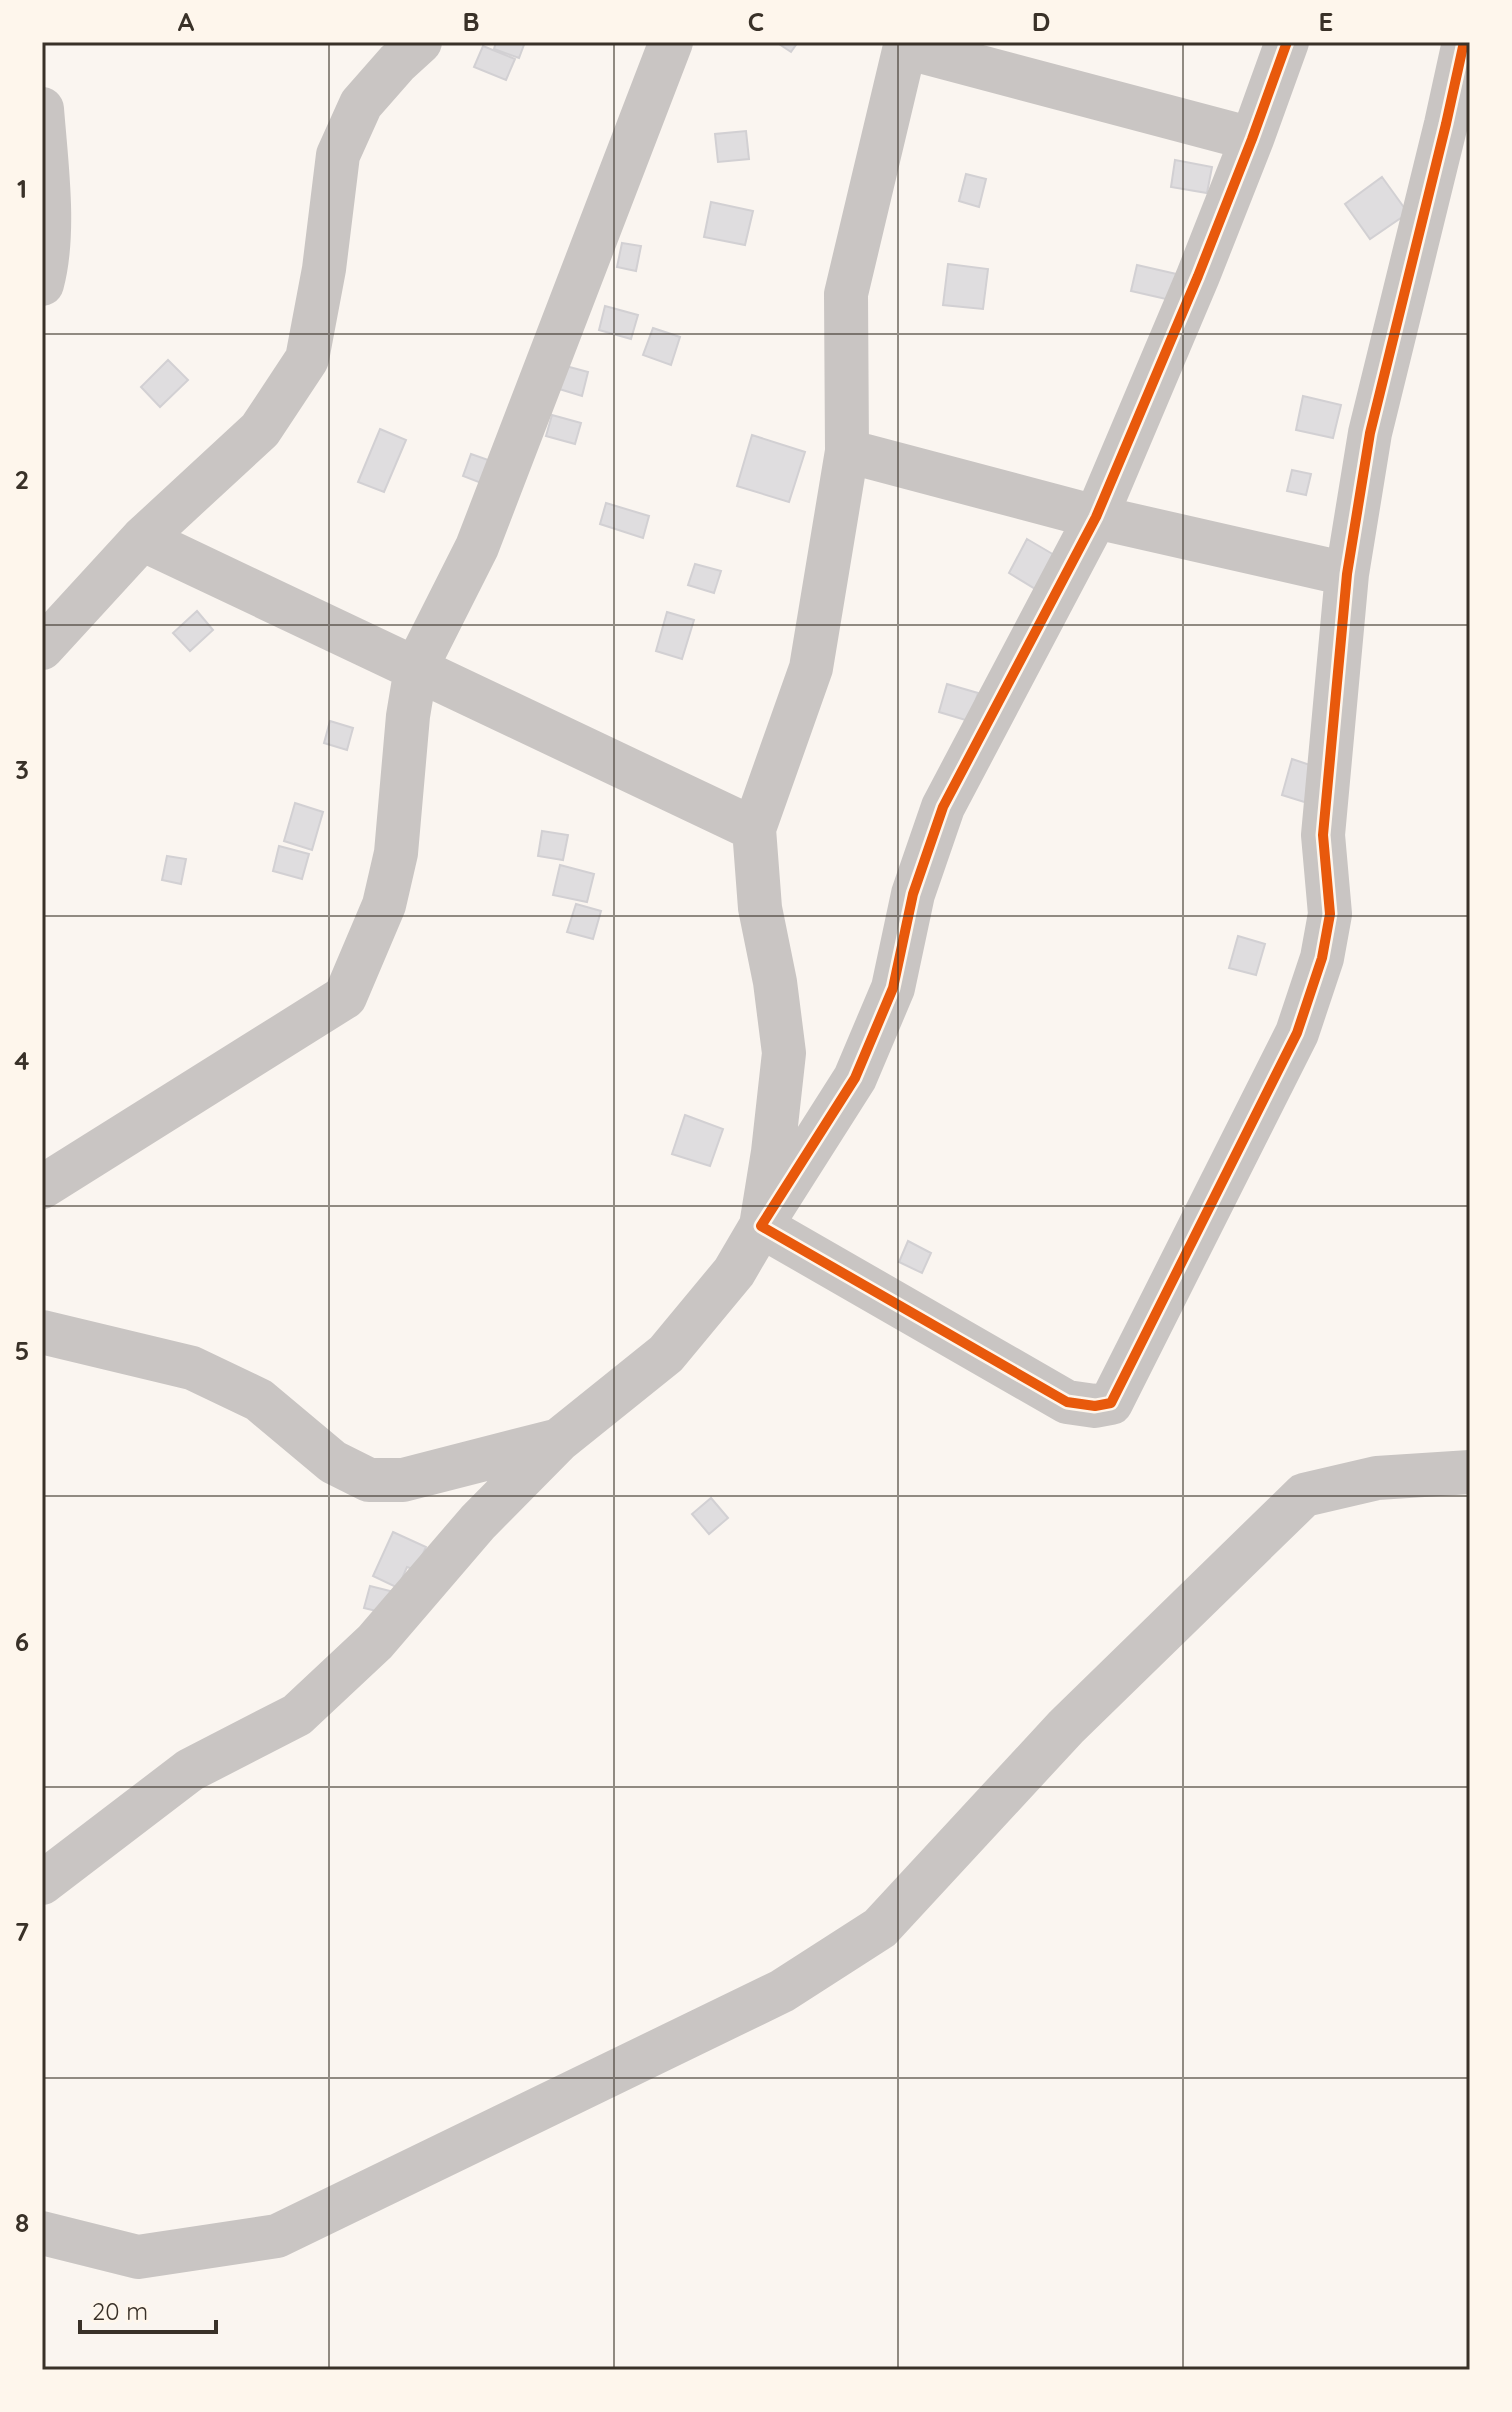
<svg xmlns="http://www.w3.org/2000/svg" width="1512" height="2412" viewBox="0 0 1512 2412" font-family="Quicksand,sans-serif">
<rect width="100%" height="100%" fill="#faf5f0"/>
<path fill="#dfdddf" stroke="#d2d0d3" stroke-width="2" d="M 496,42 L 525,42 L 519,58 L 494,49 Z
M 776,42 L 798,42 L 791,52 Z
M 483,46 L 515,59 L 506,80 L 474,67 Z
M 746,131 L 749,159 L 718,162 L 715,134 Z
M 1175,160 L 1212,167 L 1207,193 L 1171,187 Z
M 966,174 L 986,179 L 979,207 L 959,201 Z
M 1382,177 L 1408,213 L 1370,239 L 1345,204 Z
M 711,202 L 753,211 L 745,245 L 704,237 Z
M 622,243 L 641,246 L 636,271 L 617,267 Z
M 948,264 L 988,269 L 983,309 L 943,305 Z
M 1137,265 L 1181,275 L 1175,301 L 1131,291 Z
M 605,306 L 638,315 L 631,339 L 599,330 Z
M 653,328 L 680,337 L 671,365 L 643,355 Z
M 168,360 L 188,380 L 160,407 L 141,387 Z
M 562,365 L 588,372 L 582,396 L 556,388 Z
M 1303,396 L 1341,405 L 1333,438 L 1296,430 Z
M 552,415 L 581,423 L 575,444 L 546,436 Z
M 380,429 L 406,440 L 384,492 L 358,482 Z
M 752,435 L 805,452 L 789,502 L 737,486 Z
M 471,454 L 497,463 L 489,486 L 463,476 Z
M 1292,470 L 1311,474 L 1306,495 L 1287,491 Z
M 606,503 L 649,516 L 643,538 L 600,524 Z
M 1027,539 L 1056,556 L 1037,590 L 1009,573 Z
M 695,564 L 721,571 L 714,593 L 688,585 Z
M 197,611 L 213,630 L 190,651 L 173,633 Z
M 667,612 L 694,620 L 682,659 L 656,651 Z
M 947,684 L 978,693 L 969,721 L 939,712 Z
M 330,721 L 353,728 L 347,750 L 324,743 Z
M 1292,759 L 1325,770 L 1314,805 L 1282,795 Z
M 295,803 L 323,812 L 312,850 L 284,841 Z
M 542,831 L 568,835 L 563,860 L 538,856 Z
M 279,846 L 309,854 L 302,879 L 273,871 Z
M 167,856 L 186,859 L 181,884 L 162,880 Z
M 560,865 L 594,874 L 587,902 L 553,895 Z
M 576,904 L 601,911 L 593,939 L 567,932 Z
M 1238,936 L 1265,944 L 1256,975 L 1229,968 Z
M 685,1115 L 723,1129 L 710,1166 L 672,1154 Z
M 908,1241 L 931,1253 L 922,1273 L 899,1262 Z
M 711,1498 L 728,1518 L 709,1534 L 692,1514 Z
M 393,1532 L 426,1547 L 416,1570 L 407,1567 L 398,1588 L 373,1576 Z
M 370,1586 L 398,1593 L 393,1615 L 364,1608 Z"/>
<g fill="none" stroke-linecap="round" stroke-linejoin="round">
<path stroke="#c9c5c3" stroke-width="44" d="M 1287,42 L 1252,139 L 1198,276 L 1096,517 L 943,807 L 913,894 L 893,988 L 855,1078 L 761,1226 L 1067,1402 L 1095,1406 L 1111,1403 L 1297,1033 L 1322,958 L 1330,914 L 1323,835 L 1347,574 L 1370,433 L 1446,124 L 1464,42
M 905,47 L 1252,139
M 42,109 C 46,162 56,232 42,284
M 847,451 L 1096,517 L 1347,574
M 142,539 L 754,829
M 42,648 L 142,539 L 260,430 L 307,359 L 324,269 L 338,155 L 361,104 L 397,63 L 420,42
M 42,1187 L 345,997 L 384,905 L 396,853 L 408,716 L 416,668 L 477,547 L 671,42
M 42,1332 L 192,1368 L 259,1400 L 333,1462 L 369,1480 L 403,1480 L 559,1440
M 42,1883 L 190,1770 L 297,1715 L 375,1642 L 478,1522 L 559,1440 L 666,1354 L 734,1272 L 761,1226 L 773,1152 L 784,1053 L 775,982 L 760,908 L 754,829 L 811,668 L 847,451 L 846,294 L 906,42
M 42,2233 L 138,2257 L 277,2236 L 782,1991 L 880,1928 L 1066,1727 L 1304,1495 L 1377,1478 L 1470,1472"/>
<g stroke="#fef6ec" stroke-width="15">
<path id="cycleway" d="M 1287,42 L 1252,139 L 1198,276 L 1096,517 L 943,807 L 913,894 L 893,988 L 855,1078 L 761,1226 L 1067,1402 L 1095,1406 L 1111,1403 L 1297,1033 L 1322,958 L 1330,914 L 1323,835 L 1347,574 L 1370,433 L 1446,124 L 1464,42"/>
</g>
<use href="#cycleway" stroke="#e8590c" stroke-width="10"/>
</g>
<path fill="none" stroke="#393128" stroke-width="2" stroke-opacity="0.55" d="M 329,42 L 329,2370M 614,42 L 614,2370M 898,42 L 898,2370M 1183,42 L 1183,2370M 42,334 L 1470,334M 42,625 L 1470,625M 42,916 L 1470,916M 42,1206 L 1470,1206M 42,1496 L 1470,1496M 42,1787 L 1470,1787M 42,2078 L 1470,2078"/>
<rect width="1512" height="2412" fill="none" stroke="#fef6ec" stroke-width="88"/>
<path d="M80 2320v12h136v-12" fill="none" stroke="#393128" stroke-width="4"/>
<text x="92" y="2320" font-size="24" fill="#393128" stroke="#fef6ec" stroke-width="6" paint-order="stroke">20 m</text>
<rect x="44" y="44" width="1424" height="2324" fill="none" stroke="#393128" stroke-width="3"/>
<g font-size="26" text-anchor="middle" font-weight="bold" fill="#393128">
<text x="186" y="31">A</text>
<text x="471" y="31">B</text>
<text x="756" y="31">C</text>
<text x="1041" y="31">D</text>
<text x="1326" y="31">E</text>
<text x="22" y="198">1</text>
<text x="22" y="489">2</text>
<text x="22" y="779">3</text>
<text x="22" y="1070">4</text>
<text x="22" y="1360">5</text>
<text x="22" y="1651">6</text>
<text x="22" y="1941">7</text>
<text x="22" y="2232">8</text>
</g>
</svg>
